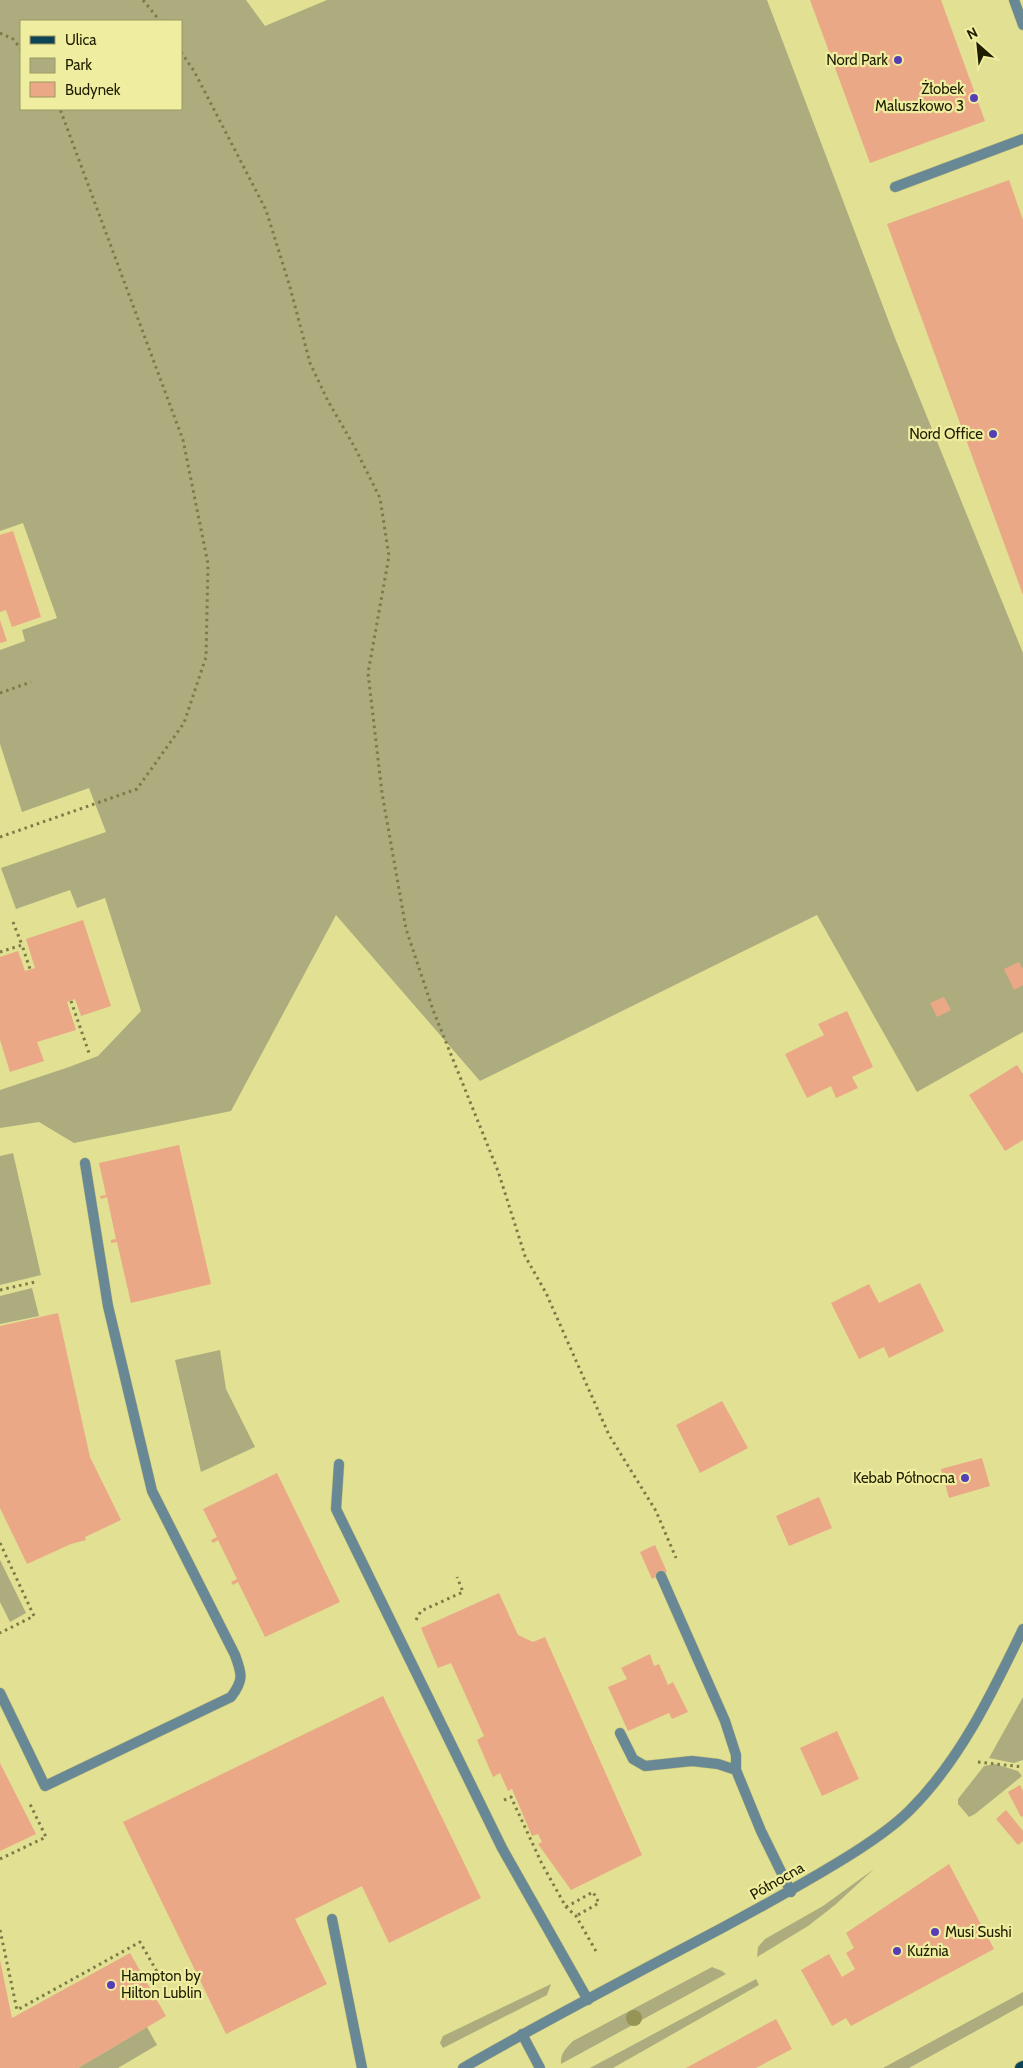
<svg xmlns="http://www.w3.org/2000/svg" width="1023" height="2068" viewBox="0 0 1023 2068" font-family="Cabin,sans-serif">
<rect width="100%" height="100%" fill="#e1e093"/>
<path fill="#adac7f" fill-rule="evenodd" d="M 0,0 L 246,0 L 265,26 L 327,0 L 767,0 L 895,338 L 1023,653 L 1023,1032 L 917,1092 L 817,915 L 480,1081 L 336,915 L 231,1111 L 74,1143 L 39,1122 L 0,1128 L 0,1090 L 69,1067 L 98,1056 L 141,1011 L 105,898 L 77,908 L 70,890 L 16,909 L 1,868 L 106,832 L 89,788 L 22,812 L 0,744 L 0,650 L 25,641 L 22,630 L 57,618 L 23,523 L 0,531 ZM 21,21 L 181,21 L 181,109 L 21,109 Z
M 13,1153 L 41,1275 L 0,1285 L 0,1156 Z
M 32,1288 L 39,1316 L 0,1324 L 0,1296 Z
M 220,1350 L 226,1389 L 255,1447 L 201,1472 L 175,1360 Z
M 0,1560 L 26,1613 L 10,1622 L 0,1602 Z
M 1023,1697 L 1023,1760 L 1014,1763 L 989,1758 Z
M 995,1764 L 1018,1771 L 1022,1776 L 975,1814 L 969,1817 L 958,1804 L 958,1799 L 984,1766 Z
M 874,1869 L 835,1905 L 808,1926 L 757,1957 L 758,1947 L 765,1939 L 823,1906 Z
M 712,1967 L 722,1971 L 726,1974 L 561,2064 C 560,2054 566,2048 573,2041 Z
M 756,1979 L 759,1985 L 613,2068 L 590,2068 Z
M 551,1984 L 547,1995 L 443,2048 L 440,2043 L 443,2036 Z
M 1023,1992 L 1023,2005 L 909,2068 L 883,2068 Z
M 147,2027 L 157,2045 L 118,2068 L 78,2068 Z"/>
<path fill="#eba887" d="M 810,0 L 941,0 L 985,121 L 870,163 Z
M 1009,180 L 1023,220 L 1023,595 L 887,224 Z
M 13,531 L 41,617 L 12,627 L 6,610 L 0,612 L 0,535 Z
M 0,620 L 7,641 L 0,643 Z
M 83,920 L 111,1006 L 81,1016 L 75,999 L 67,1002 L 76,1030 L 37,1042 L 44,1061 L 10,1072 L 0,1040 L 0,957 L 18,951 L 25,971 L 35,968 L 26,939 Z
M 1019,962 L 1023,969 L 1023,985 L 1014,990 L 1004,969 Z
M 944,997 L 951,1010 L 937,1017 L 930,1003 Z
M 847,1011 L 873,1067 L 852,1077 L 858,1088 L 836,1098 L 831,1086 L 807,1098 L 785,1054 L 824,1035 L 818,1024 Z
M 1017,1065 L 1023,1074 L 1023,1140 L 1005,1151 L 969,1095 Z
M 179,1145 L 211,1284 L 131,1303 L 117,1242 L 111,1243 L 111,1240 L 116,1239 L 107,1197 L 101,1199 L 100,1196 L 106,1195 L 99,1163 Z
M 920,1283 L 944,1331 L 889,1358 L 884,1347 L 859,1359 L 831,1303 L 869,1284 L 879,1303 Z
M 58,1313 L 90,1457 L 121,1520 L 85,1537 L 86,1540 L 71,1544 L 27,1564 L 0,1508 L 0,1326 Z
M 722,1401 L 748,1448 L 700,1473 L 676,1425 Z
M 982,1458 L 990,1486 L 949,1498 L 941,1469 Z
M 277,1473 L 340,1602 L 265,1637 L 238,1582 L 233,1585 L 231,1582 L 237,1579 L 218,1540 L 213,1543 L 211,1540 L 217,1537 L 203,1509 Z
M 819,1497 L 832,1528 L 789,1546 L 776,1516 Z
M 655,1545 L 667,1572 L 652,1579 L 640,1552 Z
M 499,1593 L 518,1635 L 533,1642 L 545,1637 L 642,1855 L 571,1890 L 538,1844 L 542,1842 L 538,1834 L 532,1836 L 512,1789 L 508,1791 L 500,1773 L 493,1777 L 477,1740 L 484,1736 L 451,1663 L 438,1668 L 421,1628 Z
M 650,1654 L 654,1666 L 659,1664 L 668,1685 L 673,1682 L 688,1712 L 672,1719 L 669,1713 L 628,1731 L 608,1687 L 627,1679 L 621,1668 Z
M 383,1696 L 481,1898 L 389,1943 L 362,1886 L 295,1919 L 327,1984 L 226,2034 L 123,1822 Z
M 837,1731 L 859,1779 L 822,1796 L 800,1748 Z
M 0,1763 L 36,1834 L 0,1851 Z
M 1020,1785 L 1023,1791 L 1023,1816 L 1021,1817 L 1008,1792 Z
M 1006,1810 L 1023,1831 L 1023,1841 L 1018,1845 L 996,1819 Z
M 949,1864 L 994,1949 L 851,2026 L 846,2018 L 832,2026 L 801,1970 L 829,1954 L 842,1977 L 855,1969 L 846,1953 L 854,1948 L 846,1933 Z
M 130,1953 L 166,2016 L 78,2068 L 0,2068 L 0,1960 L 12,2018 Z
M 776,2019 L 792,2049 L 756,2068 L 686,2068 Z"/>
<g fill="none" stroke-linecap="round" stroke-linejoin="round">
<g stroke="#bebd79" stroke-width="11">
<path id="service" d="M 1014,0 L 1023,25
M 895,187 L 1023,139
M 339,1464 L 336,1509 L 502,1848 L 588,2000
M 661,1576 L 725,1721 L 736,1755 L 736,1770 L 761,1831 L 791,1892
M 0,1693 L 45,1786 L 231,1697 C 244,1680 242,1674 235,1655 L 152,1491 L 108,1306 L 85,1163
M 620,1733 L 633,1759 L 645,1766 L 692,1761 L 718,1764 L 736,1770
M 332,1919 L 362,2068
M 522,2034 L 540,2068"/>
</g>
<g stroke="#bebd79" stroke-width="11">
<path id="tertiary" d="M 463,2068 C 548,2019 635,1974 722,1928 C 761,1907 799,1886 837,1863 C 862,1848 889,1831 910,1810 C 961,1759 992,1693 1023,1629"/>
</g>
<g stroke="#bebd79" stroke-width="14">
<path id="primary" d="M 1021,2068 L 1023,2067"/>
</g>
<path stroke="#7c7a46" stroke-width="3" stroke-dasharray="2.5 4" stroke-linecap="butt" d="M 143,0 L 160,21
M 0,33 L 13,39 L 21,49
M 181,52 L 194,71 L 266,210 L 290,287 L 310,363 L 328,401 L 354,446 L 380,498 L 389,556 L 368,673 L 382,793 L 406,929 L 433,1010 L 498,1171 L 525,1256 L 546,1293 L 609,1435 L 656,1511 L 676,1558
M 0,693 L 31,682
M 0,837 L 137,789 L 184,723 L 206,657 L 208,564 L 183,440 L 60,109
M 13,922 L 22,945
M 0,952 L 22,945 L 30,969
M 71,1001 L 89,1053
M 0,1290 L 35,1282
M 0,1543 L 34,1616 L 0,1633
M 416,1620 L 421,1611 L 463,1592 L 457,1577
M 978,1762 L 1023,1767
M 504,1800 L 511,1797 L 542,1864 L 566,1907 L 576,1916 L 597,1953
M 0,1859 L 46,1837 L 30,1804
M 566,1907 L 593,1892 L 599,1903 L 576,1916
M 0,1930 L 17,2010 L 140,1942 L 163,1982"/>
<use href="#service" stroke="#698896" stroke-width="10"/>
<use href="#tertiary" stroke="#698896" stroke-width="10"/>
<use href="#primary" stroke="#0d4356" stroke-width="12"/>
</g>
<circle fill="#969555" cx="634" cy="2018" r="8"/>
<g fill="#583eb6" stroke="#efeda0" stroke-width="2">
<circle cx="898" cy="60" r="5"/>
<circle cx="974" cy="98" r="5"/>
<circle cx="993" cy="434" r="5"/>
<circle cx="965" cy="1478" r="5"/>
<circle cx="935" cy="1932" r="5"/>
<circle cx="897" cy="1951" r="5"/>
<circle cx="111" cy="1985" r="5"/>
</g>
<g text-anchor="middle" stroke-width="4.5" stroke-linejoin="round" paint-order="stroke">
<g font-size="15" fill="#201e01" stroke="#efeda0" text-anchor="end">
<text x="888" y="65">Nord Park</text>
<text x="964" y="94">Żłobek<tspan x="964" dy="17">Maluszkowo 3</tspan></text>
<text x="983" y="439">Nord Office</text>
<text x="955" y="1483">Kebab Północna</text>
<text x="945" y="1937" text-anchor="start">Musi Sushi</text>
<text x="907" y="1956" text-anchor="start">Kuźnia</text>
<text x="121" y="1981" text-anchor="start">Hampton by<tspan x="121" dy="17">Hilton Lublin</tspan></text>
</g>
<g font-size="15" fill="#201e01" stroke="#efeda0">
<text transform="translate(777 1881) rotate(-30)" y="5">Północna</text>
</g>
</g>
<rect x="20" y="20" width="162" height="90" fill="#efeda0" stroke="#9c9a60"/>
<rect x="30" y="36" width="25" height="8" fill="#0d4356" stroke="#9c9a60"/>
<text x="65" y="45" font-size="15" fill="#201e01">Ulica</text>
<rect x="30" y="58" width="25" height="15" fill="#adac7f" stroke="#9c9a60"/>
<text x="65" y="70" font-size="15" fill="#201e01">Park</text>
<rect x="30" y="82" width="25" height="15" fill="#eba887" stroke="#9c9a60"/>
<text x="65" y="95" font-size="15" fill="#201e01">Budynek</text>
<g transform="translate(978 45) rotate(333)" stroke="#efeda0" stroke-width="4" paint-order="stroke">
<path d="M0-4L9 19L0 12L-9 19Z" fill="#201e01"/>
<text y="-8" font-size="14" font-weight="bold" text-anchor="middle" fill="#201e01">N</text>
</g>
</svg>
